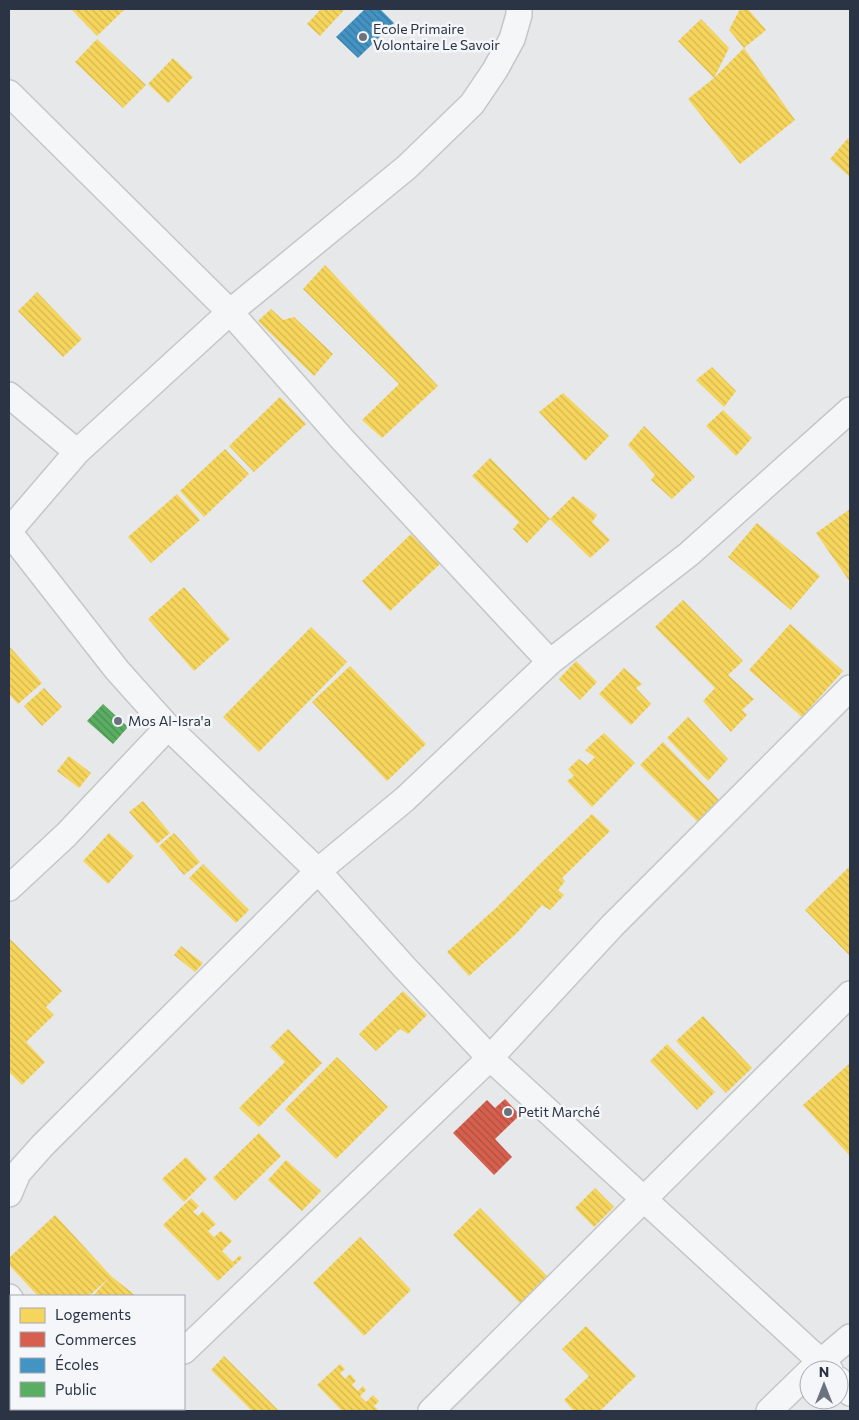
<svg xmlns="http://www.w3.org/2000/svg" width="859" height="1420" viewBox="0 0 859 1420" font-family="Commissioner,sans-serif">
<defs>
<pattern id="homes-back-hatch" width="6" height="6" patternUnits="userSpaceOnUse" patternTransform="scale(1.25)"><rect width="6" height="6" fill="#f6d55c"/><path d="M-1 5l2 2M0 0l6 6M5-1l2 2" fill="none" stroke="#d3b751"/></pattern>
<pattern id="shops-back-hatch" width="6" height="6" patternUnits="userSpaceOnUse" patternTransform="scale(1.25)"><rect width="6" height="6" fill="#d6604d"/><path d="M-1 5l2 2M0 0l6 6M5-1l2 2" fill="none" stroke="#ae5042"/></pattern>
<pattern id="schools-back-hatch" width="6" height="6" patternUnits="userSpaceOnUse" patternTransform="scale(1.25)"><rect width="6" height="6" fill="#4393c3"/><path d="M-1 5l2 2M0 0l6 6M5-1l2 2" fill="none" stroke="#3879a0"/></pattern>
<pattern id="public-back-hatch" width="6" height="6" patternUnits="userSpaceOnUse" patternTransform="scale(1.25)"><rect width="6" height="6" fill="#5aae61"/><path d="M-1 5l2 2M0 0l6 6M5-1l2 2" fill="none" stroke="#4b8e52"/></pattern>
</defs>
<rect width="100%" height="100%" fill="#e6e8ea"/>
<path fill="url(#homes-back-hatch)" d="M 71,9 L 125,9 L 97,36 Z
M 321,9 L 345,9 L 320,36 L 307,24 Z
M 740,9 L 748,9 L 766,30 L 744,48 L 729,30 Z
M 701,19 L 729,48 L 714,78 L 744,48 L 795,120 L 740,164 L 688,99 L 714,78 L 678,41 Z
M 97,39 L 146,85 L 123,108 L 75,62 Z
M 173,58 L 193,77 L 168,103 L 148,84 Z
M 848,138 L 850,140 L 850,177 L 830,159 Z
M 325,265 L 438,386 L 382,438 L 362,420 L 399,384 L 303,289 Z
M 37,292 L 82,339 L 63,357 L 18,311 Z
M 271,309 L 283,320 L 294,317 L 333,354 L 314,376 L 258,321 Z
M 712,367 L 736,391 L 724,407 L 696,380 Z
M 563,393 L 609,436 L 585,461 L 539,412 Z
M 280,397 L 306,424 L 254,472 L 229,446 Z
M 723,410 L 752,438 L 736,456 L 706,426 Z
M 644,426 L 695,477 L 672,499 L 651,480 L 655,475 L 628,445 Z
M 225,449 L 249,474 L 204,517 L 180,491 Z
M 490,458 L 550,519 L 573,496 L 597,515 L 592,522 L 610,540 L 590,558 L 550,519 L 527,543 L 513,529 L 519,522 L 472,476 Z
M 177,494 L 200,520 L 151,563 L 128,537 Z
M 850,509 L 850,582 L 816,533 Z
M 757,523 L 820,576 L 791,610 L 728,557 Z
M 411,534 L 440,564 L 390,611 L 362,581 Z
M 184,587 L 230,639 L 194,671 L 148,619 Z
M 683,600 L 743,661 L 728,675 L 754,699 L 742,710 L 747,715 L 731,732 L 703,701 L 715,688 L 655,627 Z
M 790,624 L 843,671 L 802,717 L 749,670 Z
M 311,627 L 347,662 L 259,752 L 223,717 Z
M 9,646 L 42,683 L 18,704 L 9,694 Z
M 576,661 L 597,682 L 580,700 L 559,679 Z
M 350,666 L 426,744 L 387,781 L 312,702 Z
M 624,668 L 642,684 L 636,688 L 651,704 L 631,725 L 599,694 Z
M 44,688 L 62,707 L 42,726 L 24,706 Z
M 688,717 L 728,759 L 708,781 L 667,738 Z
M 604,733 L 635,763 L 592,807 L 567,781 L 574,776 L 568,769 L 579,759 L 587,765 L 595,757 L 585,750 Z
M 663,742 L 719,800 L 699,823 L 640,765 Z
M 69,756 L 91,773 L 79,788 L 57,771 Z
M 143,801 L 170,833 L 157,844 L 129,812 Z
M 592,814 L 610,831 L 562,878 L 565,881 L 558,890 L 564,895 L 550,910 L 542,905 L 517,933 L 469,976 L 447,952 L 496,908 L 543,861 Z
M 109,833 L 134,856 L 108,884 L 83,861 Z
M 174,833 L 200,862 L 184,875 L 159,846 Z
M 203,864 L 249,910 L 236,923 L 189,878 Z
M 850,866 L 850,956 L 805,910 Z
M 9,938 L 62,991 L 46,1007 L 54,1015 L 26,1042 L 45,1062 L 22,1085 L 9,1072 Z
M 181,946 L 203,963 L 195,972 L 174,955 Z
M 403,991 L 427,1015 L 408,1034 L 400,1029 L 376,1051 L 359,1034 Z
M 703,1016 L 752,1068 L 726,1093 L 676,1041 Z
M 288,1029 L 322,1063 L 259,1127 L 239,1108 L 285,1062 L 270,1047 Z
M 667,1044 L 715,1092 L 697,1110 L 650,1061 Z
M 337,1057 L 388,1107 L 336,1159 L 285,1109 Z
M 850,1063 L 850,1156 L 803,1105 Z
M 259,1133 L 281,1156 L 235,1201 L 213,1178 Z
M 186,1157 L 207,1179 L 184,1202 L 162,1179 Z
M 286,1160 L 321,1191 L 302,1211 L 268,1180 Z
M 595,1188 L 614,1207 L 594,1227 L 575,1208 Z
M 191,1198 L 199,1206 L 193,1212 L 198,1216 L 203,1211 L 216,1224 L 208,1231 L 214,1237 L 221,1231 L 232,1241 L 222,1251 L 233,1262 L 240,1255 L 242,1258 L 218,1281 L 163,1225 Z
M 480,1208 L 547,1276 L 520,1303 L 453,1235 Z
M 55,1215 L 111,1276 L 136,1296 L 93,1296 L 109,1278 L 89,1296 L 38,1296 L 9,1265 L 9,1258 Z
M 360,1237 L 411,1290 L 364,1336 L 313,1283 Z
M 586,1326 L 636,1376 L 600,1411 L 574,1411 L 564,1400 L 589,1376 L 562,1349 Z
M 224,1356 L 279,1411 L 252,1411 L 211,1370 Z
M 340,1364 L 345,1369 L 340,1373 L 345,1379 L 350,1374 L 356,1381 L 352,1385 L 358,1391 L 363,1386 L 366,1390 L 360,1396 L 366,1402 L 373,1395 L 379,1401 L 374,1406 L 379,1411 L 342,1411 L 317,1385 Z"/>
<path fill="url(#shops-back-hatch)" d="M 505,1099 L 520,1115 L 495,1139 L 512,1157 L 494,1175 L 453,1133 L 487,1100 L 495,1108 Z"/>
<path fill="url(#schools-back-hatch)" d="M 365,9 L 380,9 L 394,23 L 358,58 L 336,37 Z"/>
<path fill="url(#public-back-hatch)" d="M 103,704 L 128,727 L 113,744 L 87,721 Z"/>
<g fill="none" stroke-linecap="round" stroke-linejoin="round">
<g stroke="#c4c6c8" stroke-width="28">
<path id="minor" d="M 9,93 L 230,312 L 343,440 L 550,662
M 9,395 L 77,452 L 9,531
M 77,452 L 230,312 L 407,167 L 472,104 L 495,70 L 512,39 L 519,15 L 519,9
M 9,532 L 117,670 L 168,727 L 66,835 L 9,888
M 9,1194 L 18,1173 L 42,1146 L 318,871 L 168,727
M 9,1297 L 11,1300
M 184,1351 L 490,1058 L 612,926 L 850,688
M 811,1370 L 850,1337
M 830,1370 L 490,1058 L 405,968 L 318,871 L 405,799 L 550,662 L 689,554 L 850,410
M 839,1380 L 850,1393
M 129,1409 L 132,1411
M 431,1411 L 850,994
M 769,1411 L 809,1372"/>
</g>
<use href="#minor" stroke="#f5f6f7" stroke-width="25"/>
</g>
<g fill="#6c737f" stroke="#f4f6f9" stroke-width="2">
<circle cx="363" cy="37" r="5"/>
<circle cx="118" cy="721" r="5"/>
<circle cx="508" cy="1112" r="5"/>
</g>
<g text-anchor="middle" stroke-width="5" stroke-linejoin="round" paint-order="stroke">
<g font-size="14" fill="#2b3445" stroke="#f4f6f9" text-anchor="start">
<text x="373" y="34">Ecole Primaire<tspan x="373" dy="16">Volontaire Le Savoir</tspan></text>
<text x="128" y="726">Mos Al-Isra'a</text>
<text x="518" y="1117">Petit Marché</text>
</g>
</g>
<rect width="859" height="1420" fill="none" stroke="#2b3445" stroke-width="20"/>
<rect x="10" y="1295" width="175" height="115" fill="#f4f6f9" stroke="#a4a8b1"/>
<rect x="20" y="1308" width="25" height="15" fill="#f6d55c" stroke="#a4a8b1"/>
<text x="55" y="1320" font-size="15" fill="#2b3445">Logements</text>
<rect x="20" y="1332" width="25" height="15" fill="#d6604d" stroke="#a4a8b1"/>
<text x="55" y="1345" font-size="15" fill="#2b3445">Commerces</text>
<rect x="20" y="1358" width="25" height="15" fill="#4393c3" stroke="#a4a8b1"/>
<text x="55" y="1370" font-size="15" fill="#2b3445">Écoles</text>
<rect x="20" y="1382" width="25" height="15" fill="#5aae61" stroke="#a4a8b1"/>
<text x="55" y="1395" font-size="15" fill="#2b3445">Public</text>
<g transform="translate(824 1385)"><circle r="24" fill="#f4f6f9" stroke="#a4a8b1"/>
<path d="M0-4L9 19L0 12L-9 19Z" fill="#6c737f"/>
<text y="-8" font-size="14" font-weight="bold" text-anchor="middle" fill="#2b3445">N</text>
</g>
</svg>
